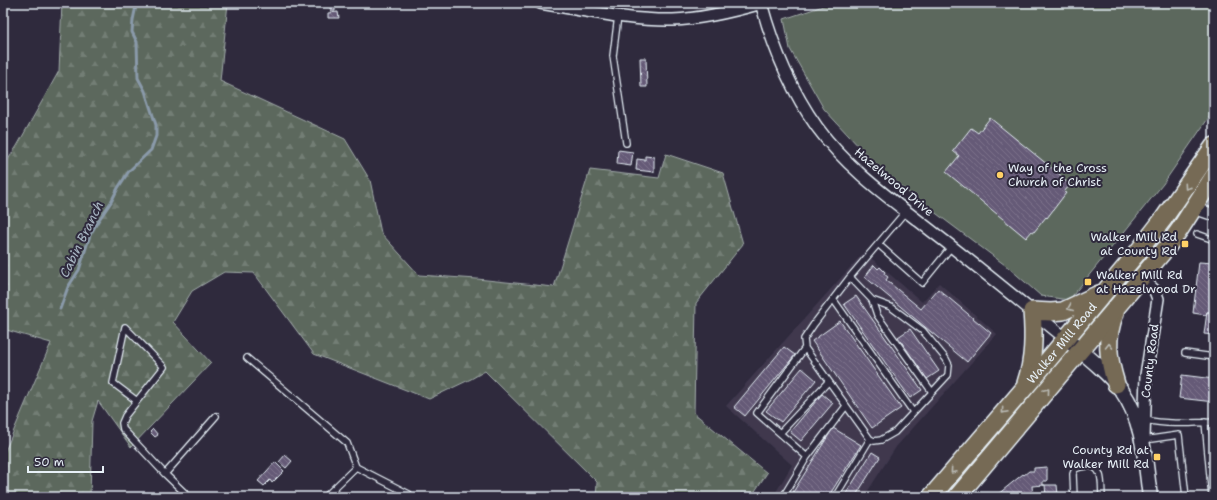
<svg xmlns="http://www.w3.org/2000/svg" width="1217" height="500" viewBox="0 0 1217 500" font-family="'Shantell Sans',sans-serif">
<defs>
<pattern id="forest-firs" width="22" height="20" patternUnits="userSpaceOnUse"><rect width="22" height="20" fill="#5c685d"/><path d="M5 1l3.5 6h-7zM16 11l3.5 6h-7z" fill="#737e75"/></pattern>
<pattern id="building-back-hatch" width="6" height="6" patternUnits="userSpaceOnUse"><rect width="6" height="6" fill="#655a77"/><path d="M-1 5l2 2M0 0l6 6M5-1l2 2" fill="none" stroke="#7b728b"/></pattern>
</defs>
<rect width="100%" height="100%" fill="#2f2a3d"/>
<filter id="ink" filterUnits="userSpaceOnUse"><feTurbulence type="fractalNoise" baseFrequency=".025" numOctaves="2"/><feDisplacementMap in="SourceGraphic" scale="8" xChannelSelector="R" yChannelSelector="G"/><feConvolveMatrix kernelMatrix="1 2 1 2 8 2 1 2 1" color-interpolation-filters="sRGB"/></filter>
<g filter="url(#ink)">
<path fill="#3f384e" d="M 864,252 L 922,302 L 939,283 L 997,334 L 896,447 L 864,497 L 773,497 L 792,465 L 726,406 Z"/>
<path fill="#5c685d" stroke="#a2acaa" d="M 832,3 L 1214,3 L 1214,110 L 1163,184 L 1069,300 L 1041,296 L 1009,268 L 885,175 L 824,109 L 790,49 L 784,19 Z"/>
<path fill="url(#forest-firs)" stroke="#a2acaa" d="M 62,3 L 228,3 L 220,81 L 345,139 L 370,180 L 381,233 L 419,275 L 477,279 L 554,287 L 590,170 L 659,178 L 666,154 L 723,173 L 743,244 L 696,303 L 694,413 L 767,473 L 751,497 L 596,497 L 597,482 L 485,371 L 471,379 L 429,399 L 314,354 L 254,273 L 224,272 L 192,291 L 173,322 L 211,363 L 131,447 L 98,401 L 92,421 L 90,497 L 3,497 L 3,456 L 51,343 L 3,329 L 3,167 L 17,146 L 59,71 Z"/>
<g fill="none" stroke-linecap="round" stroke-linejoin="round">
<path stroke="#8a9aaa" stroke-width="3" d="M 60,309 L 68,287 L 79,270 L 90,235 L 98,221 L 111,202 L 118,188 L 129,171 L 151,150 L 156,136 L 156,125 L 145,91 L 138,78 L 137,42 L 132,32 L 133,20 L 136,6 L 135,3"/>
</g>
<path fill="url(#building-back-hatch)" stroke="#e8f1f8" d="M 331,3 L 335,3 L 335,11 L 331,11 Z
M 338,12 L 339,18 L 328,18 L 328,13 Z
M 640,58 L 646,58 L 647,87 L 641,87 Z
M 990,118 L 1064,178 L 1063,179 L 1070,185 L 1064,192 L 1066,193 L 1047,218 L 1046,217 L 1034,232 L 1032,231 L 1026,238 L 946,172 L 959,156 L 953,151 L 971,128 L 978,133 Z
M 618,150 L 633,152 L 631,166 L 617,164 Z
M 645,156 L 654,157 L 654,172 L 636,170 L 637,159 L 645,160 Z
M 1199,262 L 1214,263 L 1214,312 L 1207,312 L 1206,315 L 1193,313 Z
M 874,265 L 878,269 L 880,267 L 885,272 L 884,274 L 888,277 L 886,280 L 921,309 L 938,289 L 991,333 L 967,362 L 865,277 Z
M 856,296 L 922,390 L 910,398 L 844,304 Z
M 1207,312 L 1214,312 L 1214,335 L 1204,334 Z
M 840,321 L 901,408 L 872,428 L 812,341 Z
M 910,329 L 939,371 L 927,379 L 898,337 Z
M 784,347 L 795,355 L 745,416 L 734,407 Z
M 802,368 L 816,380 L 781,422 L 766,411 Z
M 1182,375 L 1214,379 L 1214,402 L 1179,398 Z
M 822,394 L 833,403 L 801,441 L 790,432 Z
M 833,428 L 861,445 L 828,497 L 790,497 Z
M 153,429 L 158,435 L 155,437 L 150,432 Z
M 872,452 L 880,457 L 855,497 L 844,497 Z
M 285,455 L 292,461 L 286,468 L 279,462 Z
M 275,462 L 284,471 L 272,483 L 270,480 L 264,486 L 258,481 Z
M 1047,467 L 1047,481 L 1043,481 L 1043,485 L 1057,485 L 1058,495 L 1046,496 L 1045,485 L 1032,486 L 1033,497 L 996,497 L 997,496 L 997,495 L 1023,474 L 1024,475 L 1029,471 L 1034,471 L 1034,468 Z"/>
<g fill="none" stroke-linecap="round" stroke-linejoin="round">
<g stroke="#e8f1f8" stroke-width="8">
<path id="service" d="M 618,16 L 613,56 L 626,143
M 906,211 L 878,244 L 922,283 L 952,246
M 1197,234 L 1214,240
M 850,277 L 872,300 L 891,307 L 923,331 L 946,359 L 949,365 L 948,375 L 895,432 L 881,440 L 874,441 L 870,439 L 805,348 L 804,339 L 814,324 L 850,277 L 878,244
M 833,299 L 913,412
M 872,300 L 877,315 L 932,392
M 805,348 L 757,413 L 807,457
M 1185,353 L 1214,357
M 247,358 L 347,443 L 356,467 L 409,494 L 411,497
M 137,401 L 113,383 L 125,327 L 164,367 L 125,416 L 122,423 L 123,429 L 165,474
M 1145,420 C 1168,425 1191,423 1214,422
M 1205,422 L 1212,497
M 780,433 L 828,382
M 1144,440 L 1179,435 L 1186,497
M 189,497 L 165,474 L 216,416
M 325,497 L 356,467
M 783,497 L 807,457 L 846,406
M 835,497 L 870,439
M 1074,497 L 1073,474 L 1075,469 C 1079,467 1083,466 1088,466 C 1104,466 1101,485 1102,497"/>
</g>
<g stroke="#e8f1f8" stroke-width="14">
<path id="minor" d="M 540,3 C 584,10 629,21 673,20 C 703,19 734,11 762,3
M 761,3 C 773,47 790,89 817,127 C 849,171 895,202 938,236 C 981,269 1023,304 1065,338
M 1194,208 L 1214,215
M 1142,278 L 1155,291 L 1158,299 L 1146,375 L 1144,438"/>
</g>
<g stroke="#e8f1f8" stroke-width="17">
<path id="tertiary" d="M 1065,338 C 1083,353 1108,372 1122,391 C 1144,422 1145,461 1150,497"/>
</g>
<g stroke="#e8f1f8" stroke-width="20">
<g id="primary">
<path d="M 1115,313 C 1105,339 1108,358 1116,384"/>
<path d="M 1026,383 C 1034,359 1034,336 1032,311 L 1051,312 L 1063,311 L 1099,294"/>
<path id="s1" d="M 931,497 L 1034,377 L 1137,253 L 1164,218 L 1214,146"/>
<path d="M 957,497 L 1167,247 L 1180,229 L 1214,176"/>
</g>
</g>
<use href="#service" stroke="#2f2a3d" stroke-width="5.5"/>
<use href="#minor" stroke="#2f2a3d" stroke-width="11"/>
<use href="#tertiary" stroke="#2f2a3d" stroke-width="14"/>
<use href="#primary" stroke="#766a54" stroke-width="17"/>
</g>
<defs><path id="oneway-chevron" d="M-2-3.5L2.5 0L-2 3.5" fill="none" stroke-width="1.6" stroke-linecap="round" stroke-linejoin="round"/></defs>
<g stroke="#babbb6">
<use href="#oneway-chevron" transform="translate(1187 187) rotate(125)"/>
<use href="#oneway-chevron" transform="translate(1070 308) rotate(157)"/>
<use href="#oneway-chevron" transform="translate(1109 346) rotate(-89)"/>
<use href="#oneway-chevron" transform="translate(1047 391) rotate(-50)"/>
<use href="#oneway-chevron" transform="translate(1004 411) rotate(131)"/>
<use href="#oneway-chevron" transform="translate(953 471) rotate(131)"/>
</g>
</g>
<g fill="#ffd166" stroke="#2f2a3d" stroke-width="1.5">
<circle cx="1000" cy="175" r="4"/>
<rect x="1181" y="240" width="8" height="8" rx="2"/>
<rect x="1084" y="278" width="8" height="8" rx="2"/>
<rect x="1153" y="453" width="8" height="8" rx="2"/>
</g>
<g text-anchor="middle" stroke-width="4" stroke-linejoin="round" paint-order="stroke">
<g font-size="12" fill="#e8f1f8" stroke="#2f2a3d" text-anchor="start">
<text x="1008" y="172">Way of the Cross<tspan x="1008" dy="14">Church of Christ</tspan></text>
<text x="1177" y="241" text-anchor="end">Walker Mill Rd<tspan x="1177" dy="14">at County Rd</tspan></text>
<text x="1096" y="279">Walker Mill Rd<tspan x="1096" dy="14">at Hazelwood Dr</tspan></text>
<text x="1149" y="454" text-anchor="end">County Rd at<tspan x="1149" dy="14">Walker Mill Rd</tspan></text>
</g>
<g font-size="12" fill="#e8f1f8" stroke="#2f2a3d">
<text transform="translate(894 182) rotate(40)" y="4">Hazelwood Drive</text>
<text dy="4" stroke="none"><textPath href="#s1" startOffset="202">Walker Mill Road</textPath></text>
<text transform="translate(1150 361) rotate(-83)" y="4">County Road</text>
</g>
<g font-size="13" font-style="italic" fill="#a9b7c4" stroke="#2f2a3d">
<text transform="translate(81 239) rotate(-64)" y="5">Cabin Branch</text>
</g>
</g>
<rect width="1217" height="500" fill="none" stroke="#2f2a3d" stroke-width="16"/>
<rect x="8" y="8" width="1201" height="484" fill="none" stroke="#e8f1f8" stroke-width="1.5" filter="url(#ink)"/>
<path d="M28 466v6h75v-6" fill="none" stroke="#e8f1f8" stroke-width="2"/>
<text x="34" y="466" font-size="12" fill="#e8f1f8" stroke="#2f2a3d" stroke-width="3" paint-order="stroke">50 m</text>
</svg>
